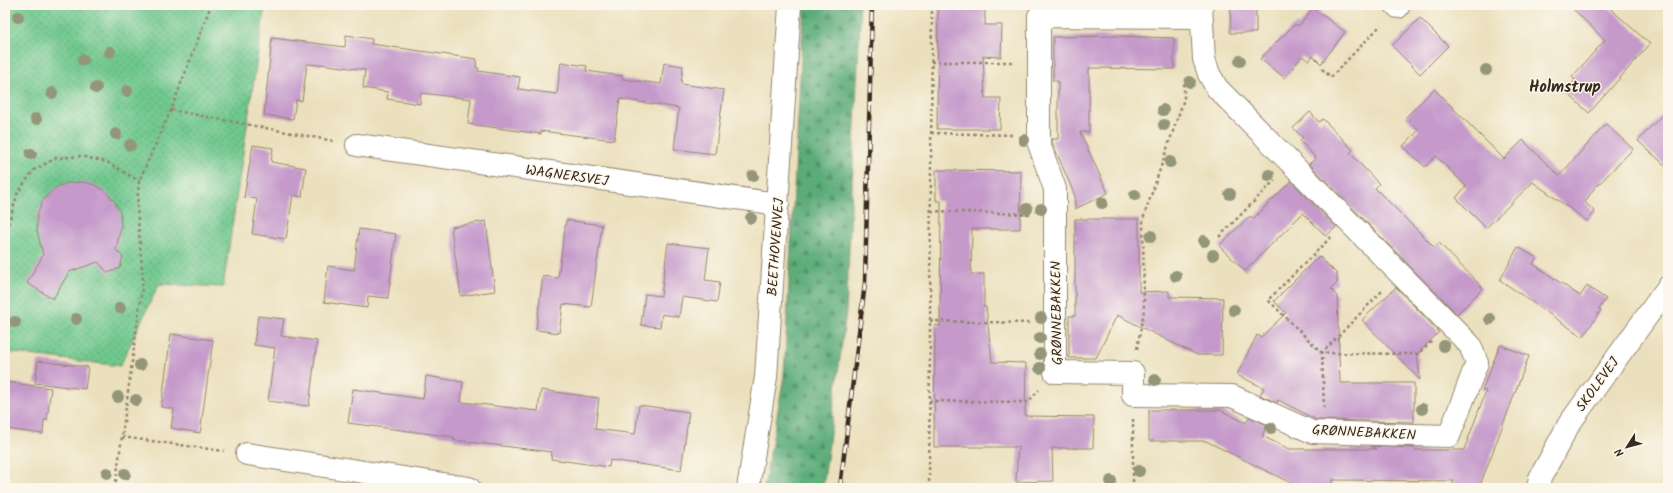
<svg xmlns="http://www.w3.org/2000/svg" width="1673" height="493" viewBox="0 0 1673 493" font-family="Kalam,sans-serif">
<defs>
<pattern id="grass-dots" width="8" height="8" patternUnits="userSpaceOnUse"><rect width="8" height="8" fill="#6fc88e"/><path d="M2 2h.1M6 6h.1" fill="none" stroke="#5ca373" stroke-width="1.8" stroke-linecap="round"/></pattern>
<pattern id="forest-firs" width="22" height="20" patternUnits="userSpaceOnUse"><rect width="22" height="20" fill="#5bac79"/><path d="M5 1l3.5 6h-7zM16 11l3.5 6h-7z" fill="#4c8c63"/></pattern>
</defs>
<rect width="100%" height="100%" fill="#fbf7ec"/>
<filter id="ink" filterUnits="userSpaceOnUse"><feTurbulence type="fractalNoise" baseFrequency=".025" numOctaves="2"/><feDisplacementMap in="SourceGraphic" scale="8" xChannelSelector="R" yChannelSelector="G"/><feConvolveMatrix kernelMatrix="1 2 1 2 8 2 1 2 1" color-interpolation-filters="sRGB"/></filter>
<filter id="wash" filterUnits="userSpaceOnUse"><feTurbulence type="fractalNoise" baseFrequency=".012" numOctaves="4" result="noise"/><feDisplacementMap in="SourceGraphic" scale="16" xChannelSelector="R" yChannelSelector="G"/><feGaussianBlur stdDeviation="0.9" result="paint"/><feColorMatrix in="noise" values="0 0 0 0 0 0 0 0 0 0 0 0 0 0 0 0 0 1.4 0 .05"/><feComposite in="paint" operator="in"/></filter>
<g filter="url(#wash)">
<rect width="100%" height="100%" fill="#ebe0bd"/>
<path fill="url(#grass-dots)" stroke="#557956" d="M 5,5 L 265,5 L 223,287 L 159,284 L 120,366 L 5,352 Z"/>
<path fill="url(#forest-firs)" stroke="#4b6b4c" d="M 804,5 L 859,5 L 860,20 L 846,312 L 823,488 L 764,488 L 784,376 Z"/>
<g id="blocks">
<path fill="#c59acb" d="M 938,5 L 985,5 L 985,25 L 1002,25 L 1001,57 L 983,56 L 985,98 L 1001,98 L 1000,129 L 937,129 Z
M 1231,5 L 1256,5 L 1256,33 L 1230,33 Z
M 1569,5 L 1606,5 L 1650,44 L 1589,113 L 1565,91 L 1575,80 L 1572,77 L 1605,40 Z
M 1313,8 L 1345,32 L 1321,64 L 1313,56 L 1309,61 L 1302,56 L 1285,78 L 1260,59 L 1294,25 L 1300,25 Z
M 1420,18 L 1448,46 L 1420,74 L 1392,46 Z
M 346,35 L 372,39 L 371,44 L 477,59 L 476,68 L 479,68 L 478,71 L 520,77 L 518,89 L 557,94 L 561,62 L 587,66 L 586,71 L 622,76 L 622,79 L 661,84 L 664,63 L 683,66 L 681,84 L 724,90 L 715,154 L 674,149 L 679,108 L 620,99 L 614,140 L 541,131 L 541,134 L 468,124 L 471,99 L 421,93 L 420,104 L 387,99 L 388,92 L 363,88 L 365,70 L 320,64 L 320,65 L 307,64 L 302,101 L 296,100 L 293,119 L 264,115 L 272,38 L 345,47 Z
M 1117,36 L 1174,38 L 1174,69 L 1089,68 L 1089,132 L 1080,132 L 1108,193 L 1075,209 L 1075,196 L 1052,142 L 1052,139 L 1058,139 L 1058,81 L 1053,81 L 1053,37 Z
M 1434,89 L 1504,159 L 1523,140 L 1559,176 L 1606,124 L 1633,149 L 1593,190 L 1585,202 L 1595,212 L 1587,221 L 1533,182 L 1486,228 L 1456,198 L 1466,186 L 1436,156 L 1425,167 L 1403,146 L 1419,130 L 1406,117 Z
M 1668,108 L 1668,168 L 1638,141 Z
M 1310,112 L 1319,122 L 1323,119 L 1353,150 L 1350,153 L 1379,184 L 1375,188 L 1434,247 L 1439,243 L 1483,288 L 1457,314 L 1309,164 L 1316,158 L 1300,141 L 1303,138 L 1293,128 Z
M 253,145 L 273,148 L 271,162 L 306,168 L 302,197 L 293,195 L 286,239 L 252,234 L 257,199 L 244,197 Z
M 936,170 L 1021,171 L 1020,229 L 972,229 L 971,274 L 984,274 L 984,307 L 986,307 L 992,362 L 1026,363 L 1025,416 L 1094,417 L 1093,448 L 1052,448 L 1053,481 L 1016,482 L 1018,447 L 934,447 L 935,325 L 940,326 L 941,201 L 936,201 Z
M 1291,181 L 1336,227 L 1326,236 L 1303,213 L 1245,271 L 1219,246 L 1250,216 L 1253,219 Z
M 84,182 L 95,185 L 106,192 L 115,202 L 120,212 L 121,226 L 116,250 L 123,257 L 120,268 L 108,273 L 98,262 L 69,272 L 53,299 L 27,283 L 43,255 L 37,231 L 37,215 L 43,200 L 55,188 L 67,183 Z
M 1075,219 L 1139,219 L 1139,292 L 1169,291 L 1169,297 L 1223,298 L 1222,355 L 1197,355 L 1117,315 L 1096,358 L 1069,358 L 1069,316 L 1075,316 Z
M 566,220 L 602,225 L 591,307 L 563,304 L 559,333 L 536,330 L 543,276 L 558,278 Z
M 486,221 L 495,291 L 461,296 L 451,227 Z
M 359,229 L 396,234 L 388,298 L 368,296 L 367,308 L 324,302 L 328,266 L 354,270 Z
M 668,243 L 709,248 L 705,280 L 720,282 L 717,302 L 682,297 L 679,317 L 662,314 L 660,327 L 641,325 L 645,294 L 661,296 Z
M 1518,247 L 1537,258 L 1533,264 L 1580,296 L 1587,286 L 1606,299 L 1599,309 L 1601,310 L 1583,337 L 1500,280 Z
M 1319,256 L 1337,274 L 1337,283 L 1331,289 L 1337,296 L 1340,383 L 1414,383 L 1414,422 L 1317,420 L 1278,400 L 1277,403 L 1260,395 L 1264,388 L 1237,375 L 1257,335 L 1261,337 L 1286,313 L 1274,301 Z
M 1396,287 L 1439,332 L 1417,354 L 1420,380 L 1362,320 Z
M 258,316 L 284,319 L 281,336 L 317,341 L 309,406 L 268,401 L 275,348 L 254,345 Z
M 171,334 L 213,340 L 200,433 L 171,428 L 174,409 L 161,407 Z
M 1500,345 L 1529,356 L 1479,488 L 1451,488 L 1454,481 L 1332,480 L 1332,488 L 1301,488 L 1206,441 L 1149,441 L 1149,410 L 1220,410 L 1246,423 L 1249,417 L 1267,425 L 1262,436 L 1289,449 L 1377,449 L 1371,446 L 1414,448 L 1415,450 L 1464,450 L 1486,391 L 1482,390 Z
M 38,361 L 88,367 L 85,389 L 35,383 Z
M 426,376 L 463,382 L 461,402 L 538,411 L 541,390 L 599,398 L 595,429 L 635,434 L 639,405 L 689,412 L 681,470 L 610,460 L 609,467 L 551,459 L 552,452 L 453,440 L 454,437 L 348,423 L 353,389 L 423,399 Z
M 5,382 L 51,388 L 47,420 L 44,420 L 43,434 L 5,429 Z"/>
</g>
</g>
<g filter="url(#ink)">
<use href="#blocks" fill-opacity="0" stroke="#93856e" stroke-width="1"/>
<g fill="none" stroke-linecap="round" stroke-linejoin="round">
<g stroke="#93856e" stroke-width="24">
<path id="minor" d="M 1396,5 L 1398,7
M 1201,17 L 1039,16 L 1039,144 L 1055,189 L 1055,372 L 1133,373 L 1133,395 L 1232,396 L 1312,432 L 1449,436 L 1477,363 L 1470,345 L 1217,88 L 1209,74 L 1204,59 L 1201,5
M 357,145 L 778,204
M 247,454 L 469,488
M 748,488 L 766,377 L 790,5
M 1538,488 L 1540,478 L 1569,424 L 1668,287"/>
</g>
<path stroke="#93856e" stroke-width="2.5" stroke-dasharray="3 3" stroke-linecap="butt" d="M 931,62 L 1015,62
M 1322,69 L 1331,77 L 1381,25
M 171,110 L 334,141
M 931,133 L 1014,135
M 931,211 L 1030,214
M 5,228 L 7,228 L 18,192 L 34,170 L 56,158 L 80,156 L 107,162 L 139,181
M 1219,237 L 1275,180
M 1331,237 L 1268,300 L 1322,353 L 1418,354 L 1432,341
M 930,321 L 1031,323
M 1137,349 L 1144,310 L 1143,219 L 1184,99 L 1184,81
M 929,401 L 1028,402 L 1039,390
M 1324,408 L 1322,353 L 1382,291
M 1133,419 L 1133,488
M 122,437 L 224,451
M 115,488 L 143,281 L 137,207 L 139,181 L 171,110 L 211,5
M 929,488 L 932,5"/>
<use href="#minor" stroke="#fff" stroke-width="22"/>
<g stroke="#3b2a1e" stroke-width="4.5">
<path id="rail" d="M 840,488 L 865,283 L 872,5"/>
</g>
<use href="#rail" stroke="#fbf7ec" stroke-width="3" stroke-dasharray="9" stroke-linecap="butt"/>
</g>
<g fill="#939678">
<circle cx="18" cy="17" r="6"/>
<circle cx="110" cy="52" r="6"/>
<circle cx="83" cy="60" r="6"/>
<circle cx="1240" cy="61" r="6"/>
<circle cx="1486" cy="70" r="6"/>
<circle cx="1190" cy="82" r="6"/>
<circle cx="96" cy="88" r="6"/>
<circle cx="127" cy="91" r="6"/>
<circle cx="52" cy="93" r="6"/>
<circle cx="1163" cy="110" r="6"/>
<circle cx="36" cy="119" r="6"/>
<circle cx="1164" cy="125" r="6"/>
<circle cx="116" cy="134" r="6"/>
<circle cx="1024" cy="140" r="6"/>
<circle cx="130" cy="145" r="6"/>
<circle cx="31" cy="154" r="6"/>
<circle cx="1170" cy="162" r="6"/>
<circle cx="1269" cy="175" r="6"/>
<circle cx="753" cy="176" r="6"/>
<circle cx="1230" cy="194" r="6"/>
<circle cx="1135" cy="195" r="6"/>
<circle cx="1102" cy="203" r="6"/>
<circle cx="1027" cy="209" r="6"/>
<circle cx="1041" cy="209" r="6"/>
<circle cx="751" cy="218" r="6"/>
<circle cx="1151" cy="236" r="6"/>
<circle cx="1204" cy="241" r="6"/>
<circle cx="1213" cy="255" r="6"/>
<circle cx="1176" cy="276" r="6"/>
<circle cx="120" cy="308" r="6"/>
<circle cx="1234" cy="310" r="6"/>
<circle cx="1041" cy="318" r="6"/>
<circle cx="76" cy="319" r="6"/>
<circle cx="1490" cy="319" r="6"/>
<circle cx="15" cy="322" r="6"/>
<circle cx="1040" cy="338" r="6"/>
<circle cx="1444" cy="346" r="6"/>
<circle cx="1040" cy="354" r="6"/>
<circle cx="140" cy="365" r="6"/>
<circle cx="1040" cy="368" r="6"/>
<circle cx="1155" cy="380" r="6"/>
<circle cx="118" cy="397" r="6"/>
<circle cx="136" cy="400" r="6"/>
<circle cx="1422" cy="409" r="6"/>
<circle cx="1271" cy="428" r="6"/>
<circle cx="1139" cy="471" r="6"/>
<circle cx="107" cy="473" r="6"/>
<circle cx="125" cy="474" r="6"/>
<circle cx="1111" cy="481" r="6"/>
</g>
</g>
<g text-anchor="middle" stroke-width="3" stroke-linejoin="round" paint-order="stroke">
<g font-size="14" fill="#3b2a1e" stroke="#fbf7ec">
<text transform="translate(567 175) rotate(8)" y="5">WAGNERSVEJ</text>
<text transform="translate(775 247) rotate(-86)" y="5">BEETHOVENVEJ</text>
<text transform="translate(1056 313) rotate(-91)" y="5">GRØNNEBAKKEN</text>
<text transform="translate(1597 384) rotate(-54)" y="5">SKOLEVEJ</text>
<text transform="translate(1364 432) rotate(3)" y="5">GRØNNEBAKKEN</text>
</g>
<g font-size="16" font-weight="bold" fill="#3b2a1e" stroke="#fbf7ec">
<text x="1565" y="92">Holmstrup</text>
</g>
</g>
<rect width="1673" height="493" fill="none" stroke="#fbf7ec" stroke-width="20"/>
<g transform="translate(1627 447) rotate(234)" stroke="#fbf7ec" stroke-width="3" paint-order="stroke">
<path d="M0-3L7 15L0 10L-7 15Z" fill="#3b2a1e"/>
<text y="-6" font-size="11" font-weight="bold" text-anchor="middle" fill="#3b2a1e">N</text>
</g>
</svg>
